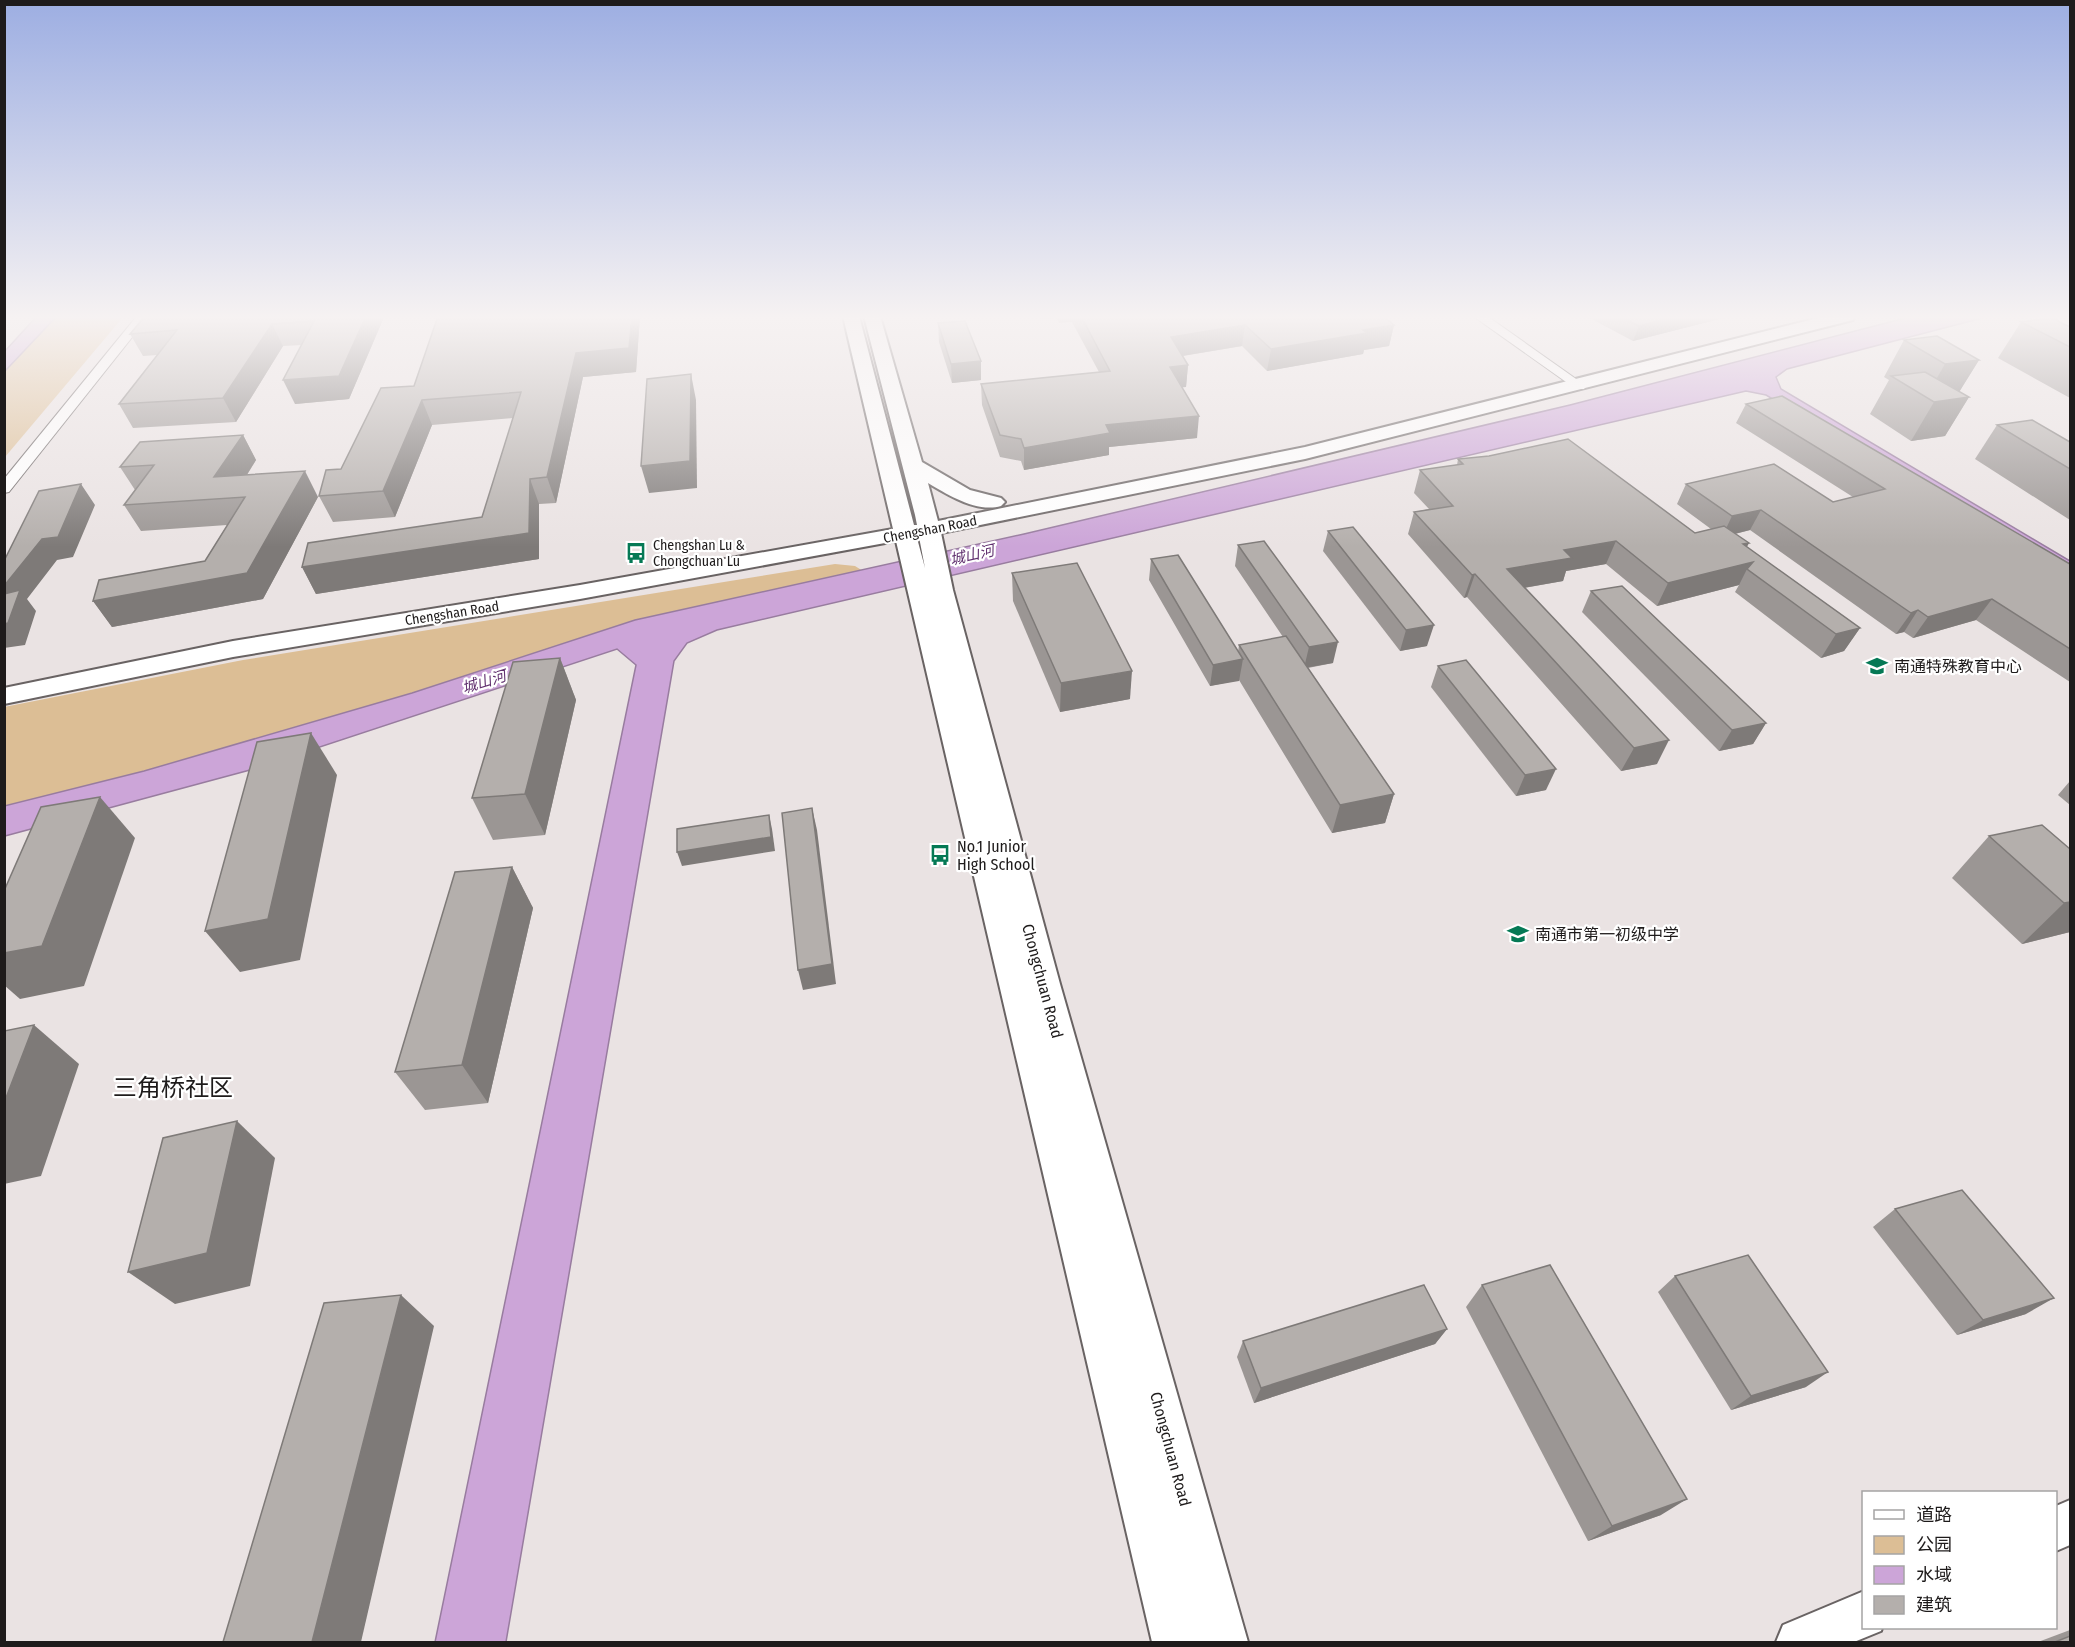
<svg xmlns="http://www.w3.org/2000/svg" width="2075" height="1647" viewBox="0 0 2075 1647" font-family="'Fira Sans Condensed','Noto Sans SC',sans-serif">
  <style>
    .green { fill: #dcbe95 }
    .water { fill: #cca5d8; stroke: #987c9f; stroke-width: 1.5 }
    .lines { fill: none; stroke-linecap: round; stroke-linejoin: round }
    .street-casing { stroke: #696363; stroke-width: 2 }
    .secondary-casing { stroke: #696363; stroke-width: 4 }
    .street { fill: #fff; fill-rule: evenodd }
    .secondary { fill: #fff; fill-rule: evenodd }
    .wall { fill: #9b9694 }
    .shaded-wall { fill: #7e7a78 }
    .building { fill: #b4afac; stroke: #7e7a78; stroke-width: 1.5 }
    .labels { text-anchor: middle; stroke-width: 4.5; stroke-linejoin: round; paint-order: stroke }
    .far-street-label { font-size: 14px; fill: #1e1b1b; stroke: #fff }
    .far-poi-label { font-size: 14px; fill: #1e1b1b; stroke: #fff; text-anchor: start }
    .far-water-label { font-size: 15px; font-style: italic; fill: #61316f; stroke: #fff }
    .poi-label { font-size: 16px; fill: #1e1b1b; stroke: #fff; text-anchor: start }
    .street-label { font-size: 16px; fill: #1e1b1b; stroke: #fff }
    .near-quarter-label { font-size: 24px; fill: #1e1b1b; stroke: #fff }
  </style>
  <rect width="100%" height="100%" fill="#eae3e3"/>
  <g class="green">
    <path d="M57 316H124L5 457V371Z"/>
    <path d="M835 564 855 566 863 571 635 620 412 693 144 771 5 806 4 707 243 660Z"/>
  </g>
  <g class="water">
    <path d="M37 316H57L5 371V351Z"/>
    <path d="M1913 316H1990L1787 369 1776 377 1781 389 2070 561V579L1766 395 1746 391 717 630 687 643 674 661 506 1642H435L636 665 617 649 250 770 5 836 4 806 144 771 412 693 635 620 1024 534 1570 405Z"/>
  </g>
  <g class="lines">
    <defs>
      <g id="street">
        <path d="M137 316H149L9 492 4 493V479Z"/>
        <path d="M1473 316H1487L1586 386 1584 389H1576Z"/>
      </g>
      <g id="secondary">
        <path d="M843 316H859L914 525H917L915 515 864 316H880L922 462 970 490 1001 498 1005 502 1001 506C977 513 948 495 928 483L938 521 1305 447 1826 316H1855L1853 320 1305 459 941 533 953 590 1060 984 1248 1642H1200L1183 1577 1200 1642H1152L896 541 580 599 233 657 4 704V688L233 641 580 585 893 529ZM919 537 925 568 917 538Z"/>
        <path d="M2070 1500V1545L2056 1551V1506Z"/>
        <path d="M1864 1591V1628H1882L1881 1631 1854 1642H1776L1783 1625Z"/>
      </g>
    </defs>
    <use href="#street" class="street-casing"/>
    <use href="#secondary" class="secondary-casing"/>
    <use href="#street" class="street"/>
    <use href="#secondary" class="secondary"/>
  </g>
  <g class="wall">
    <path d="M145 316 384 317 349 399 295 404 302 345 283 346 236 422 133 428 119 404 157 355 143 356 130 334Z"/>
    <path d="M438 316H640L636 372 583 377 556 503 539 504V559L316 594 302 567 482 517 513 418 432 425 395 517 333 522 319 496 341 469 414 386Z"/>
    <path d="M1041 316H1383L1394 325 1389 346 1364 350 1363 354 1267 371 1242 346 1183 356 1188 365 1186 387H1182L1197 438 1109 447V455L1024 470 1021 461 1000 457 982 405 981 384 1099 372 1072 322 1059 323 1056 318 1043 319Z"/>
    <path d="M1586 316H1731L1633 341Z"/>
    <path d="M2021 322 2070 327V398L1998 358Z"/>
    <path d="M938 323 981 380 952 383 939 342Z"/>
    <path d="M1904 340 1979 360 1959 392 1969 397 1945 436 1911 441 1870 414 1889 380 1884 377Z"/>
    <path d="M1746 404 2070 564V682L1976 620 1913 638 1904 632 1896 634 1750 530 1735 534 1747 547 1860 628 1844 651 1821 658 1735 592 1739 585 1657 606 1606 564 1566 571 1563 581 1524 588 1657 764 1621 771 1467 597 1464 598 1408 534 1414 512 1429 509 1414 493 1420 470 1457 465 1458 459 1695 533 1711 529 1677 504 1686 484 1833 502 1853 497 1736 423Z"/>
    <path d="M1997 425 2070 442V520L1975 459Z"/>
    <path d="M243 435 256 460 247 475 318 497 263 599 112 627 93 601 205 561 227 525 141 531 124 505 135 490 120 467Z"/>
    <path d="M1328 531 1427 646 1400 651 1323 551Z"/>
    <path d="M1238 545 1333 663 1308 668 1394 794 1385 823 1332 833 1239 680 1210 686 1149 580 1151 559 1238 652 1239 645 1283 637 1235 566Z"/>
    <path d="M1012 573 1130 699 1060 712 1013 601Z"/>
    <path d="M1591 591 1766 723 1753 744 1719 751 1582 612Z"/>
    <path d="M560 658 576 700 545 835 493 840 472 798Z"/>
    <path d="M1438 666 1546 790 1516 796 1431 687Z"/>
    <path d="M2070 781V805L2058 795Z"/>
    <path d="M1989 836 2070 849V932L2022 944 1952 878Z"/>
    <path d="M512 867 533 908 488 1103 425 1110 395 1072Z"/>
    <path d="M1895 1209 2026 1314 1957 1335 1873 1227Z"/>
    <path d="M1675 1276 1806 1387 1731 1410 1658 1292Z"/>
    <path d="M1482 1285 1661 1515 1588 1541 1466 1307Z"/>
    <path d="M1447 1329 1435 1344 1254 1403 1237 1357 1243 1341Z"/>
    <path d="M2070 1630V1642H2038Z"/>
  </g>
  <g class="shaded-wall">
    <path d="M366 316H384V317L349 399 295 404 283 380Z"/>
    <path d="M632 316H640L636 372 583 377 556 503 547 477 576 353Z"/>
    <path d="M1043 316H1056V318L1043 319Z"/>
    <path d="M1532 316H1548L1531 319Z"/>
    <path d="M1677 316H1731L1633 341 1639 326Z"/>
    <path d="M272 324 283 346 236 422 223 398Z"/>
    <path d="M1245 325 1242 346 1169 358 1171 337Z"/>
    <path d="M1394 325 1389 346 1364 350 1363 354 1267 371 1271 349 1363 330Z"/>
    <path d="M1979 360 1956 397H1926L1945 364Z"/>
    <path d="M981 361V380L952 383 951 364Z"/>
    <path d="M1188 365 1186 387 1168 389 1170 367Z"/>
    <path d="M691 374 696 400 697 488 649 493 641 466Z"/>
    <path d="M1969 397 1945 436 1911 441 1934 402Z"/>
    <path d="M422 400 432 425 395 517 383 491Z"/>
    <path d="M1199 416 1197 438 1109 447V455L1024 470V448L1106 425Z"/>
    <path d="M243 435 256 460 232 498 214 477Z"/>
    <path d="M305 471 318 497 263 599 112 627 93 601 247 573Z"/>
    <path d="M530 479 539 504V559L316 594 302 567 529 533Z"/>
    <path d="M81 484 95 505 73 557 57 560 27 599 36 611 25 645 4 648V586Z"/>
    <path d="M1761 510 1750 530 1722 537 1732 516Z"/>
    <path d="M1616 541 1606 564 1566 571 1563 581 1499 592 1507 569 1564 550Z"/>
    <path d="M1749 543 1737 566 1753 562 1747 569 1739 585 1657 606 1668 583 1743 544Z"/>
    <path d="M1475 574 1467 597 1464 598 1472 575Z"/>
    <path d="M1992 599 1976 620 1913 638 1928 617Z"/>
    <path d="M1918 610 1904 632 1896 634 1911 613Z"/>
    <path d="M1434 625 1427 646 1400 651 1406 630Z"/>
    <path d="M1860 628 1844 651 1821 658 1836 634Z"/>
    <path d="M1338 642 1333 663 1304 668 1309 647Z"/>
    <path d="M560 658 576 700 545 835 525 794Z"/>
    <path d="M1243 659 1239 681 1210 686 1213 665Z"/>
    <path d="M1132 671 1130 699 1060 712 1061 683Z"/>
    <path d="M1766 723 1753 744 1719 751 1732 730Z"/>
    <path d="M311 733 337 775 300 960 240 972 205 931Z"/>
    <path d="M1669 740 1657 764 1621 771 1634 748Z"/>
    <path d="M1556 769 1546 790 1516 796 1525 775Z"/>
    <path d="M1394 794 1385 823 1332 833 1340 805Z"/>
    <path d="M100 797 135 838 84 986 20 999 4 985V953Z"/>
    <path d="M812 808 817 830 836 984 803 990 798 970Z"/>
    <path d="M769 815 772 829 775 851 682 866 677 852Z"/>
    <path d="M512 867 533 908 488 1103 462 1065Z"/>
    <path d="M2070 902V932L2022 944 2064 903Z"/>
    <path d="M34 1025 79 1064 41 1176 4 1184V1103Z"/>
    <path d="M237 1121 275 1158 250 1286 175 1304 128 1272Z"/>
    <path d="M401 1295 434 1326 361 1642H312Z"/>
    <path d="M2054 1298 2026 1314 1957 1335 1983 1320Z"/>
    <path d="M1447 1329 1435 1344 1254 1403 1261 1388Z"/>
    <path d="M1828 1372 1806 1387 1731 1410 1751 1396Z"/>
    <path d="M1687 1499 1661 1515 1588 1541 1612 1526Z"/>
  </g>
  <g class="building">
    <path d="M145 316H366L339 376 283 380 314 321 272 324 223 398 119 404 177 330 130 334Z"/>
    <path d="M438 316H632L629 348 576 353 547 477 530 479 529 533 302 567 308 543 482 517 521 392 422 400 383 491 319 496 326 470 341 469 381 388 414 386Z"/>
    <path d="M1081 316H1383L1394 325 1363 330 1367 333 1271 349 1245 325 1171 337 1188 365 1170 367 1199 416 1106 425 1110 433 1024 448 1021 439 1000 435 981 384 1110 371Z"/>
    <path d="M1620 316H1677L1639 326Z"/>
    <path d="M2052 318 2070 327V347L2021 322Z"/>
    <path d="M965 321 981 361 951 364 938 323Z"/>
    <path d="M1937 336 1979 360 1945 364 1904 340Z"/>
    <path d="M1925 372 1969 397 1934 402 1891 376Z"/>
    <path d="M691 374 690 461 641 466 647 379Z"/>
    <path d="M1782 396 2070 564V649L1992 599 1928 617 1918 610 1911 613 1761 510 1732 516 1686 484 1774 464 1833 502 1885 489 1746 404Z"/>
    <path d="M2032 420 2070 442V469L1997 425Z"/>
    <path d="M243 435 214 477 305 471 247 573 93 601 99 580 205 561 245 497 124 505 154 465 120 467 140 442Z"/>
    <path d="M1568 439 1695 533 1724 526 1749 543 1743 544 1860 628 1836 634 1747 569 1753 562 1668 583 1616 541 1564 550 1572 558 1507 569 1669 740 1634 748 1475 574 1472 575 1414 512 1453 506 1420 470 1463 464 1458 459 1489 456Z"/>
    <path d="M81 484 58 537 42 539 4 586V561L39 491Z"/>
    <path d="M1353 527 1434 625 1406 630 1328 531Z"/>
    <path d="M1264 541 1338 642 1309 647 1238 545Z"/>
    <path d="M1178 555 1243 659 1213 665 1151 559Z"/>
    <path d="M1077 563 1132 671 1061 683 1012 573Z"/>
    <path d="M1622 586 1766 723 1732 730 1591 591Z"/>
    <path d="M20 590 8 623 4 624V594Z"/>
    <path d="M1286 636 1394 794 1340 805 1239 645Z"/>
    <path d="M560 658 525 794 472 798 513 662Z"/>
    <path d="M1466 660 1556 769 1525 775 1438 666Z"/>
    <path d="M311 733 268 919 205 931 257 742Z"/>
    <path d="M100 797 42 946 4 953V891L41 807Z"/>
    <path d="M812 808 832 964 798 970 782 813Z"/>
    <path d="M769 815 771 837 677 852V829Z"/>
    <path d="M2042 825 2070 849V902L2064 903 1989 836Z"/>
    <path d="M512 867 462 1065 395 1072 455 872Z"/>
    <path d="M34 1025 4 1103V1031Z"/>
    <path d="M237 1121 207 1253 128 1272 163 1138Z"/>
    <path d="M1962 1190 2054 1298 1983 1320 1895 1209Z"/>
    <path d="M1748 1255 1828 1372 1751 1396 1675 1276Z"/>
    <path d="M1550 1265 1687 1499 1612 1526 1482 1285Z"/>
    <path d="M1424 1285 1447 1329 1261 1388 1243 1341Z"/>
    <path d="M401 1295 312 1642H223L324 1303Z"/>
    <path d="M2070 1636V1642H2055Z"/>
  </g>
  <linearGradient id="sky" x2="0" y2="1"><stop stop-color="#9daee2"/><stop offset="0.58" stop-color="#f6f2f2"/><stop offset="1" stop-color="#f6f2f2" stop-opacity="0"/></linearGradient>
  <rect width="2075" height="547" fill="url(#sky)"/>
  <defs>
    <symbol id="bus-bare" viewBox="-9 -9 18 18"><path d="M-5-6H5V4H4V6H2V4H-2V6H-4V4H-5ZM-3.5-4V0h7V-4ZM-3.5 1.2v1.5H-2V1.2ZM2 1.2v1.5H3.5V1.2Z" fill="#057955" stroke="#fff" stroke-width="2.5" paint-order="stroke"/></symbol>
    <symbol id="school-bare" viewBox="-9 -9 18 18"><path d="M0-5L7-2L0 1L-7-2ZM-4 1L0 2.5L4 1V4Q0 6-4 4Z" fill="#057955" stroke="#fff" stroke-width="2.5" paint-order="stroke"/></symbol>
  </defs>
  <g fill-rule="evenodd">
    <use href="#bus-bare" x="621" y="538" width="30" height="30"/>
    <use href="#school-bare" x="1862" y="651" width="30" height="30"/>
    <use href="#bus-bare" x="925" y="840" width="30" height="30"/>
    <use href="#school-bare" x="1503" y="919" width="30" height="30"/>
  </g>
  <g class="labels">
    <g class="far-street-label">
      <text transform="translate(930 529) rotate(-11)" y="5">Chengshan Road</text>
      <text transform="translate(452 613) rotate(-9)" y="5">Chengshan Road</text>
    </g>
    <g class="far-poi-label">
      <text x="653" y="550">Chengshan Lu &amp;<tspan x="653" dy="16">Chongchuan Lu</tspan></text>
    </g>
    <g class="far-water-label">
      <text transform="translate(972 555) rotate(-13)" y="5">城山河</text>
      <text transform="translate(484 682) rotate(-17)" y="5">城山河</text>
    </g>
    <g class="poi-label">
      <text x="1894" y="672">南通特殊教育中心</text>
      <text x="957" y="852">No.1 Junior<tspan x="957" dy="18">High School</tspan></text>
      <text x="1535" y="940">南通市第一初级中学</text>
    </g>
    <g class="street-label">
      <text transform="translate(1043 981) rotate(75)" y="6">Chongchuan Road</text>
      <text transform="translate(1171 1449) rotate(75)" y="6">Chongchuan Road</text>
    </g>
    <g class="near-quarter-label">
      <text x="173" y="1096">三角桥社区</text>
    </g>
  </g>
  <rect width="2075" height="1647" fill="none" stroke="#1e1b1b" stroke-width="12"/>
  <rect x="1862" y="1491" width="195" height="138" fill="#ffffff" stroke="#a5a4a4" stroke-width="1.5"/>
  <rect x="1874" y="1510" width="30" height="9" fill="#ffffff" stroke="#a5a4a4" stroke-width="1.5"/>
  <text x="1916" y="1521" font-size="18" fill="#1e1b1b">道路</text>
  <rect x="1874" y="1536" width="30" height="18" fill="#dcbe95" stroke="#a5a4a4" stroke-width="1.5"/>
  <text x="1916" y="1551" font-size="18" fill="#1e1b1b">公园</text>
  <rect x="1874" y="1566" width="30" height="18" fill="#cca5d8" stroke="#a5a4a4" stroke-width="1.5"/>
  <text x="1916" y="1581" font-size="18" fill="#1e1b1b">水域</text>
  <rect x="1874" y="1596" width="30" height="18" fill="#b4afac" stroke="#a5a4a4" stroke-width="1.5"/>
  <text x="1916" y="1611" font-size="18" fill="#1e1b1b">建筑</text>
</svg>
